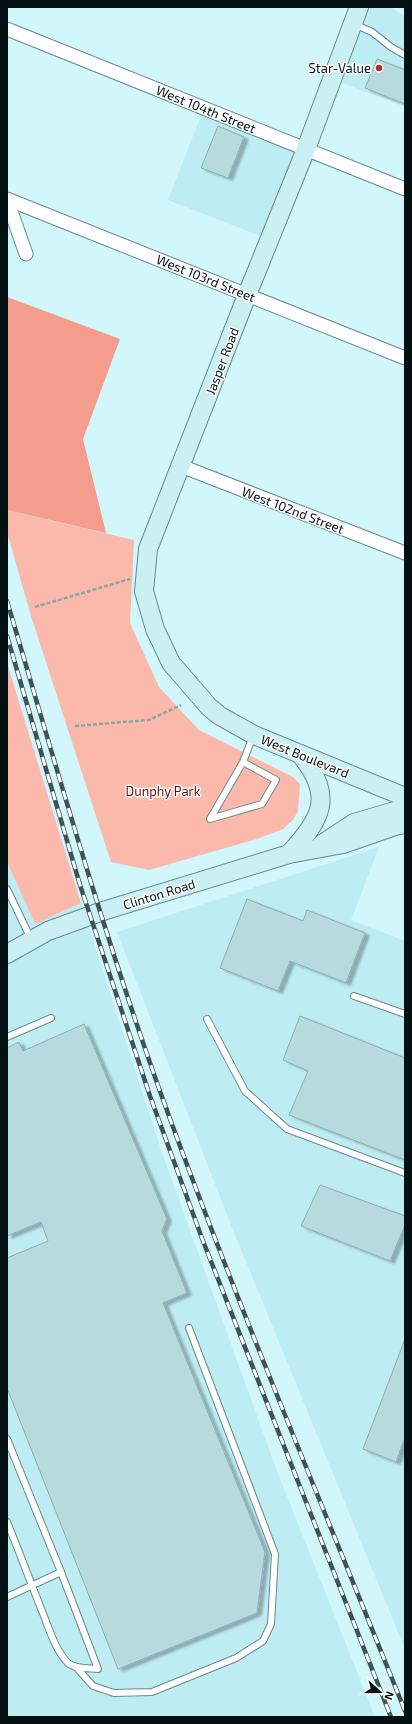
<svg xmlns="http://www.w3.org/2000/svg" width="412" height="1724" viewBox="0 0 412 1724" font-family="'Exo 2',sans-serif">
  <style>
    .built { fill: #bdecf2 }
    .green { fill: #fbb9ac }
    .forest { fill: #f59d8d }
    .building { fill: #b6dade; stroke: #8cafb3; filter: url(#shadow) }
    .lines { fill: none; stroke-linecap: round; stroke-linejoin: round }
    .lane-casing { stroke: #688a8e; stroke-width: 8 }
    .street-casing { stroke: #688a8e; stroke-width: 15 }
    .secondary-casing { stroke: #688a8e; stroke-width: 20 }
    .path { stroke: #89a6a9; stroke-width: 2.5; stroke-dasharray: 4 2; stroke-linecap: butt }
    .lane { stroke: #fff; stroke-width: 6 }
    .street { stroke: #fff; stroke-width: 13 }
    .secondary { stroke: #cbf0f4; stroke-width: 18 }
    .rail-casing { stroke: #3f5255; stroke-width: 4.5 }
    .rail { stroke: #fff; stroke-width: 3; stroke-dasharray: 9; stroke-linecap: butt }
    .poi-dot { fill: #ba2e1a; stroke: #fff; stroke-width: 1.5 }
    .labels { text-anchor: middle; stroke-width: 3; stroke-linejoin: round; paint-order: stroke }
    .poi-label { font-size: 13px; fill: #041112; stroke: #fff; text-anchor: end }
    .street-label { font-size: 13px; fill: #041112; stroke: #fff }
    .park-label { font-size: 13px; fill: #730a00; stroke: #fff }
  </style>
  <defs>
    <filter id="shadow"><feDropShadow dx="4.5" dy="2.5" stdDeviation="1" flood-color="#0004"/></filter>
  </defs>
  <rect width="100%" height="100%" fill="#d1f6fb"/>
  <g class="built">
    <path d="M367 7H390L405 16V106L339 82Z"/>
    <path d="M202 113 297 150 263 237 168 200Z"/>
    <path d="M379 847 351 920 405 941V1649L231 1225 117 932Z"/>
    <path d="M7 862 35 924 81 903 161 1150 275 1466 375 1717H7Z"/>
  </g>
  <g class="green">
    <path d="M7 510 134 540 130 623 159 687 199 730 293 777 300 784 298 811 293 820 283 829 257 839 149 870 111 862 31 616 7 532Z"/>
    <path d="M7 663 81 903 35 924 7 862Z"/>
  </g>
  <path class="forest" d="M7 297 120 339 83 439 106 533 7 510Z"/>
  <g class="building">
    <path d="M377 59 405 70V104L365 88Z"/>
    <path d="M218 126 244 137 228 178 201 168Z"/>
    <path d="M247 899 303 921 307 910 365 933 346 983 290 961 278 991 220 968Z"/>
    <path d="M300 1016 405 1058V1160L289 1115 308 1071 283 1060Z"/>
    <path d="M84 1024 167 1219 162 1231 187 1293 163 1303 265 1552 257 1613 118 1669 7 1388V1258L48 1241 41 1222 7 1236V1048L19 1042 23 1051Z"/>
    <path d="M320 1185 405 1216V1225L390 1261 301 1226Z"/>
    <path d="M405 1339V1437L396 1462 363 1449Z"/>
  </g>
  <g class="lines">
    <defs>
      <g id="lane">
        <path d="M354 24 372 32 391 47 405 55"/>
        <path d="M243 762 276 780 262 804 210 819 243 762 253 736"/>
        <path d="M7 889 31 939"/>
        <path d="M354 996 405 1014"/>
        <path d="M207 1019 245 1091 287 1129 405 1173"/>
        <path d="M7 1037 51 1018"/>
        <path d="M7 1439 61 1572"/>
        <path d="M7 1522C19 1551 30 1581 42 1611 49 1628 55 1650 68 1663 75 1669 89 1668 98 1669L61 1572 7 1597"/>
        <path d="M76 1667 93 1686 114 1693 152 1692 236 1658 263 1641 271 1624 275 1554 189 1328"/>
      </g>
      <g id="street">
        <path d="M7 29 405 189"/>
        <path d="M7 199 405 358"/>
        <path d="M7 200 26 254"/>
        <path d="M181 466 405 553"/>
      </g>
      <g id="secondary">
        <path d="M359 7 306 149 247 295 148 549 144 591 155 629 171 663 209 707 220 716 254 735 405 797"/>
        <path d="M322 844 354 823 405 808"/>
        <path d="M289 854C323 818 334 795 300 754"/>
        <path d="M7 954 48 931 103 911 289 854 343 844 398 825 405 824"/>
      </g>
    </defs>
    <use href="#lane" class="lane-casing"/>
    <use href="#street" class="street-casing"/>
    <use href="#secondary" class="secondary-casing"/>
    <g class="path">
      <path d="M35 607 130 579"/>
      <path d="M75 726 149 720 181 705"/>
    </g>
    <use href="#lane" class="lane"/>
    <use href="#street" class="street"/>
    <use href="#secondary" class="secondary"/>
    <defs>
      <g id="rail">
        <path d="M7 601C56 766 103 932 161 1094 236 1302 323 1506 405 1711"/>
        <path d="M7 636 80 885 150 1096 203 1241 391 1717"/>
      </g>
    </defs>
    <use href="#rail" class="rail-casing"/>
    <use href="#rail" class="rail"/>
  </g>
  <circle class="poi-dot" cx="379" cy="68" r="4"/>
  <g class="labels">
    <g class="poi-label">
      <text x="371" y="73">Star-Value</text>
    </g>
    <g class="street-label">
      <text transform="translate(206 109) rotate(22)" y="5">West 104th Street</text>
      <text transform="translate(206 278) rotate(22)" y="5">West 103rd Street</text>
      <text transform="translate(222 361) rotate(-69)" y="5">Jasper Road</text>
      <text transform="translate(293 510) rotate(21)" y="5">West 102nd Street</text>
      <text transform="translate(305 756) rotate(22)" y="5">West Boulevard</text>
      <text transform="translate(159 894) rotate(-17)" y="5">Clinton Road</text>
    </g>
    <g class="park-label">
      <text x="163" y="796">Dunphy Park</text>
    </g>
  </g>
  <rect width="412" height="1724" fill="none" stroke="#041112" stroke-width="16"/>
  <g transform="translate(380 1692) rotate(111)" stroke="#ffffff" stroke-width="3" paint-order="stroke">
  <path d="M0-3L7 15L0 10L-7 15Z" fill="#041112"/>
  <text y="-6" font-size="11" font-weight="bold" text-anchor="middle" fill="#041112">N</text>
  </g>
</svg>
